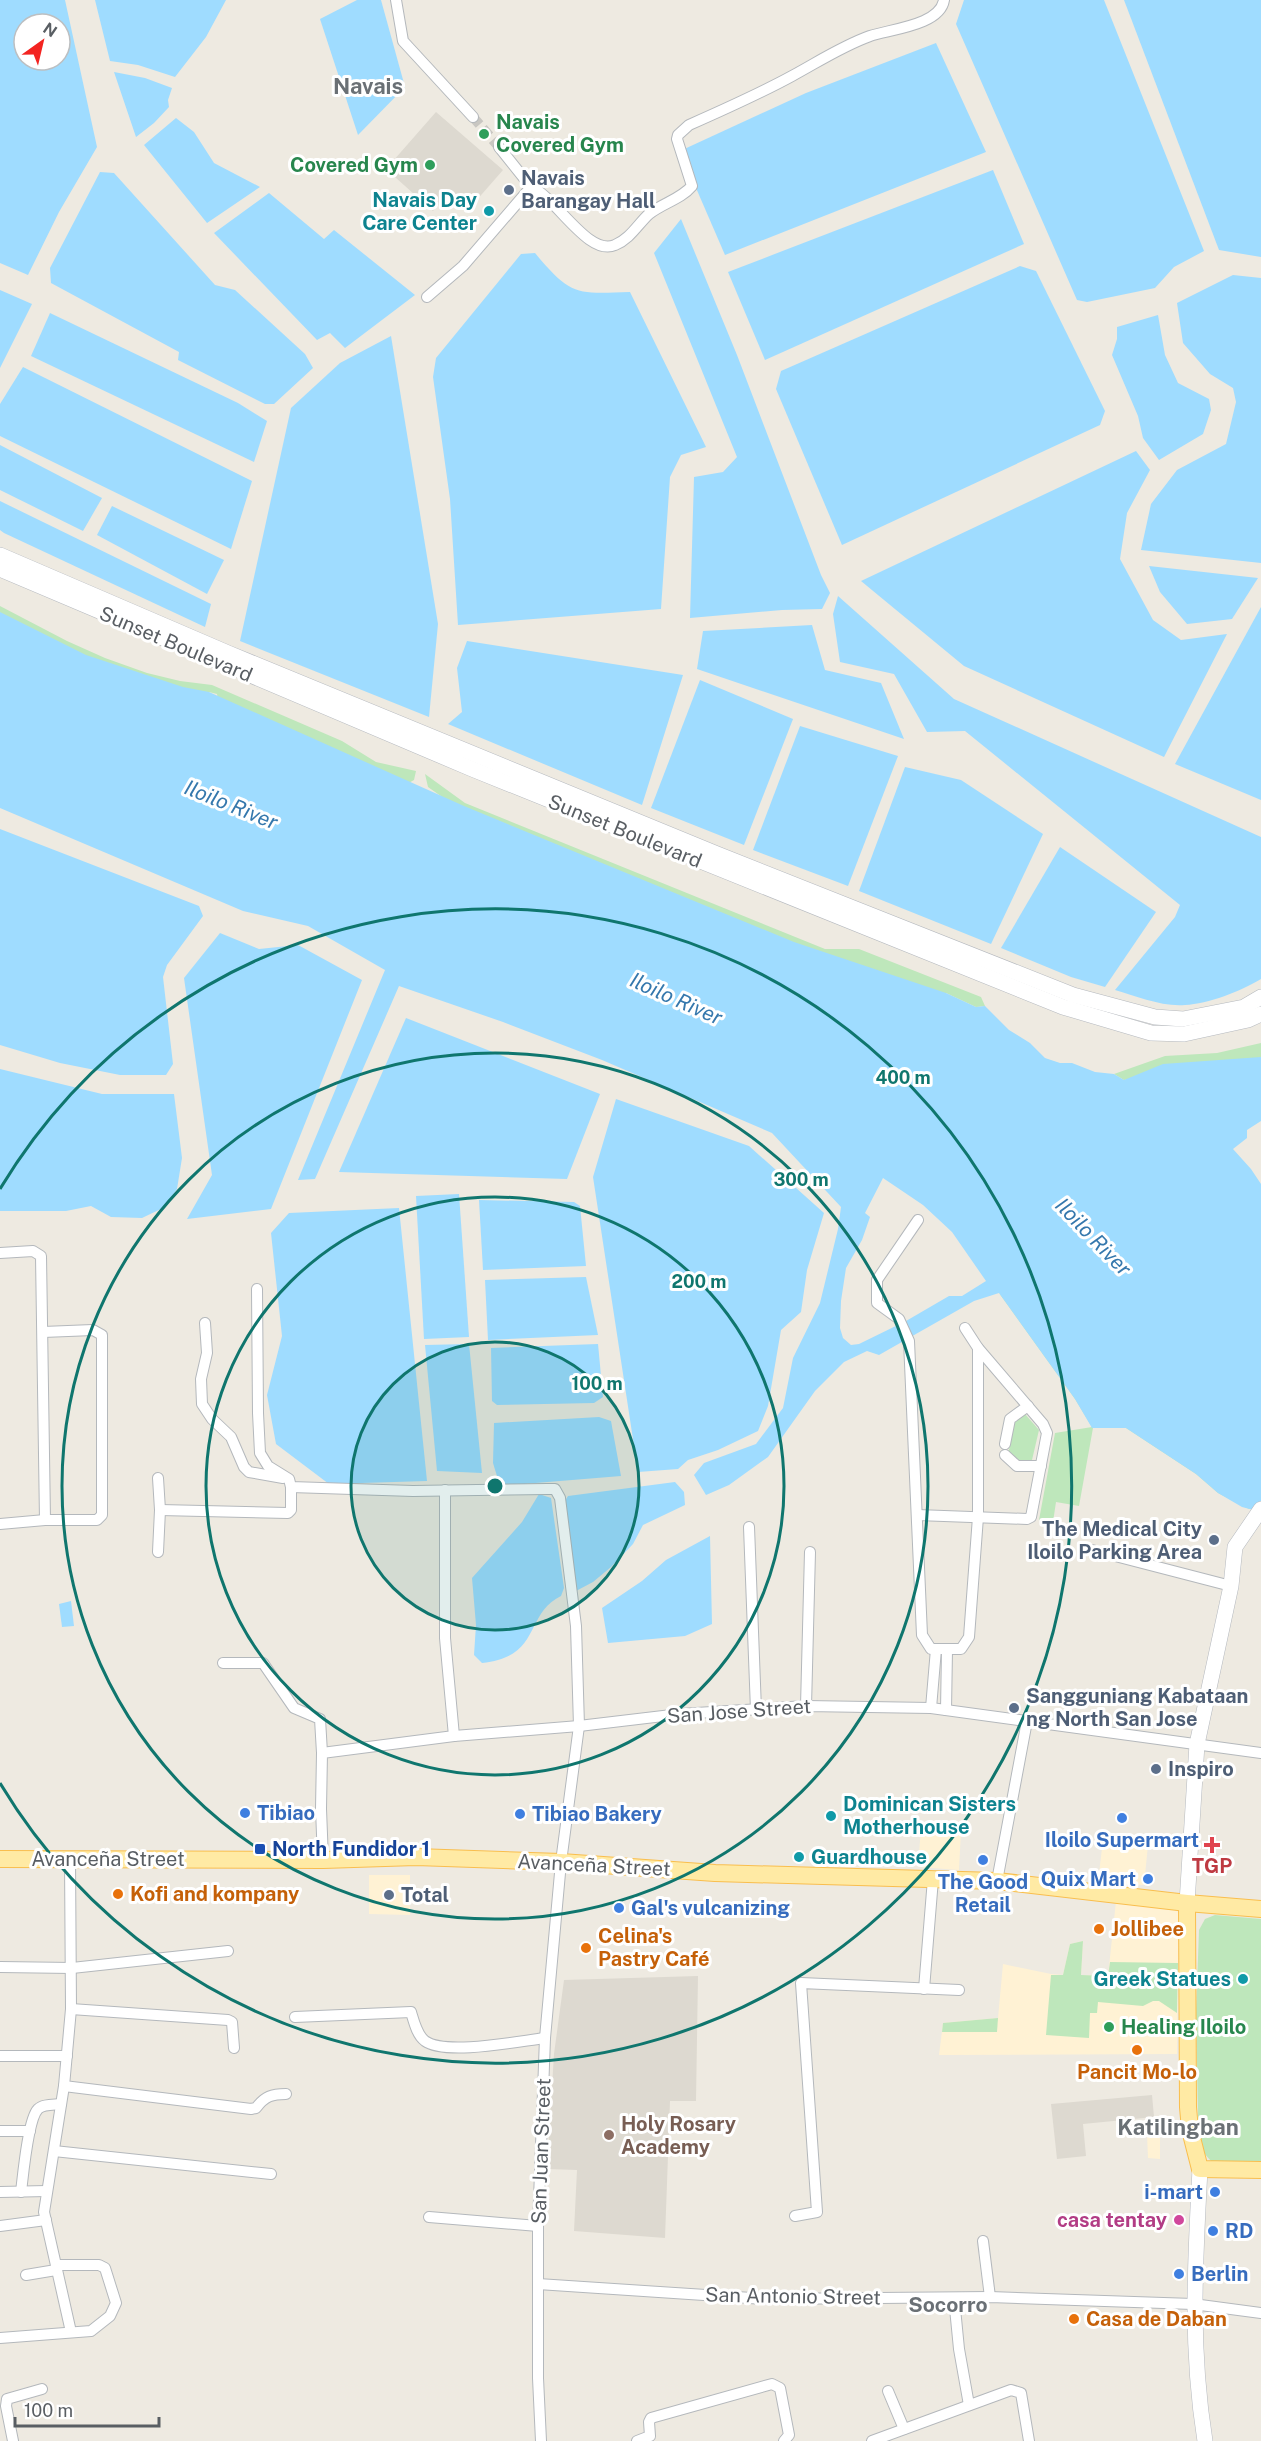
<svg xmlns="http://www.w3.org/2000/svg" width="1261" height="2441" viewBox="0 0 1261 2441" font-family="'Public Sans',sans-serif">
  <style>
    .commercial { fill: #fff2d4 }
    .education { fill: #ddd9d0 }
    .green { fill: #bee7bb }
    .water { fill: #9fdcff; fill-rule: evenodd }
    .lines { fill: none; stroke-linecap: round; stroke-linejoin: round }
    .minor-tunnel { stroke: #c9c7c2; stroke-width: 10; stroke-dasharray: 10 5; stroke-linecap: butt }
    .minor-casing { stroke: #b4b8bc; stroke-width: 12 }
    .secondary-casing { stroke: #b5b9bf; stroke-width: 16 }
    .primary-casing { stroke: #f9be4e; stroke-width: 18 }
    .minor { stroke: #fff; stroke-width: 10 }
    .secondary { stroke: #fff; stroke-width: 15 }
    .primary { stroke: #ffeaa4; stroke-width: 16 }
    .ring { fill: none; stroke: #0f766e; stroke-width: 3 }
    .leisure-dot { fill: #2e9e5b; stroke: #fff; stroke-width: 2 }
    .service-dot { fill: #5c6f8a; stroke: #fff; stroke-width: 2 }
    .culture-dot { fill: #0f9aa8; stroke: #fff; stroke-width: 2 }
    .shop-dot { fill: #3f7fe0; stroke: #fff; stroke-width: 2 }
    .health-dot { fill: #e0444e; stroke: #fff; stroke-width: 2 }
    .transit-dot { fill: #1a4fb4; stroke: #fff; stroke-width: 2 }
    .food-dot { fill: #e8710a; stroke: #fff; stroke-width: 2 }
    .education-dot { fill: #8d6e63; stroke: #fff; stroke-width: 2 }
    .hotel-dot { fill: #d1479c; stroke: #fff; stroke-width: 2 }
    .labels { text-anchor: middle; stroke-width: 6; stroke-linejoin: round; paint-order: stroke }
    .leisure-label { font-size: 20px; font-weight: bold; fill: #27864d; stroke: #fff; text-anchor: start }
    .service-label { font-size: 20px; font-weight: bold; fill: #4e5e75; stroke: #fff; text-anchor: start }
    .culture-label { font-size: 20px; font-weight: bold; fill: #0d838f; stroke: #fff; text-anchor: end }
    .street-label { font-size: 20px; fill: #595e63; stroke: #fff }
    .shop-label { font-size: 20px; font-weight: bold; fill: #366cbe; stroke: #fff; text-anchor: start }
    .transit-label { font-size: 20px; font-weight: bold; fill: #164399; stroke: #fff; text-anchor: start }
    .health-label { font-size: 20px; font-weight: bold; fill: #be3a42; stroke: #fff }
    .food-label { font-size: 20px; font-weight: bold; fill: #c56008; stroke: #fff; text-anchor: start }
    .education-label { font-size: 20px; font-weight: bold; fill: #785e54; stroke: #fff; text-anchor: start }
    .hotel-label { font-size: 20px; font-weight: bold; fill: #b23c85; stroke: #fff; text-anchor: end }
    .water-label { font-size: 21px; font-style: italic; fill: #3578ad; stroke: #fff }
    .neighbourhood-label { font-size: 21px; font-weight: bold; fill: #6a7075; stroke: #fff }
    .quarter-label { font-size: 22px; font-weight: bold; fill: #6a7075; stroke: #fff }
    .centre { fill: #0f766e; stroke: #fff; stroke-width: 3 }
    .ring-label { font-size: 18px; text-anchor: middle; font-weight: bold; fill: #0f766e; stroke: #fff; stroke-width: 6; stroke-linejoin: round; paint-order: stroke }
  </style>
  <rect width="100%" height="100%" fill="#eeeae1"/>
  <g class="commercial">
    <path d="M921 1828 961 1830 959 1870 918 1867Z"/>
    <path d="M1103 1840 1148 1845 1144 1885 1098 1882Z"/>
    <path d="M369 1875H410V1915L369 1914Z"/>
    <path d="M1116 1901 1177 1909 1179 1918 1177 2054 939 2055 943 2023 998 2018 1003 1964 1051 1974 1063 1975 1070 1944 1083 1941 1081 1975 1108 1976Z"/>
    <path d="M1147 2134H1160V2159L1148 2158Z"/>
  </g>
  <g class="education">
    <path d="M436 112 503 170 468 210 449 194 433 211 386 169Z"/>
    <path d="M698 1976 696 2101H670L665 2238 574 2231 577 2170 547 2169 554 2054 564 1980Z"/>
    <path d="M1152 2095 1154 2117 1083 2124 1086 2156 1057 2159 1051 2104Z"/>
  </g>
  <g class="green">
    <path d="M0 606 67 641 105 658 147 673 180 681 212 685 342 741 376 762 416 771 414 780 405 785 219 706 217 694 209 692 204 695 0 632Z"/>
    <path d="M425 774 465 803 825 949H859L981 997 985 1006 976 1007 946 993H916L445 799 428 787Z"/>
    <path d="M1261 1043V1060L1124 1080 1114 1074 1165 1056 1217 1053Z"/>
    <path d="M999 1293 1256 1497 1249 1509 1218 1493 1196 1474 1126 1428H1093L1079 1506 1056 1502 1053 1522 1039 1520 1055 1433 1092 1427 1075 1399Z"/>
    <path d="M1025 1414 1039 1430 1032 1460 1021 1463 1008 1454 1013 1432 1011 1425Z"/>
    <path d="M1215 1915 1261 1919V2163L1211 2161 1203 2152 1198 2117 1196 2013 1199 1930 1205 1919Z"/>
    <path d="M1083 1941 1081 1975 1108 1976 1110 1962 1178 1963 1177 2013 1159 2001H1153L1143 2006 1098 2002 1097 2013H1090L1089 2038 1046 2035 1051 1975H1063L1070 1944Z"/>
    <path d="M998 2018 997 2032H942L943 2023Z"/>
  </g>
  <g class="water">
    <path d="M0 0H65L97 147 59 212 28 275 0 263ZM24 24H60V60H24Z"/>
    <path d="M95 0H226L206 37 175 77 138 65 110 61Z"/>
    <path d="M357 0H381L405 87 358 135 320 19Z"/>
    <path d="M964 0H1104L1204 251 1174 267 1155 288 1087 302 1077 300 956 24Z"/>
    <path d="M1124 0H1261V257L1219 250Z"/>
    <path d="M936 43 986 152 725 255 680 151 806 93Z"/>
    <path d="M114 72 145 78 172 88 168 100 169 107 154 123 136 137Z"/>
    <path d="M176 118 194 132 214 163 260 187 207 223 144 145Z"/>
    <path d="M993 170 1024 244 765 360 728 272Z"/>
    <path d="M100 172 114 173 215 285 235 290 305 354 313 368 274 404H265L178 360 179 352 51 283 50 268Z"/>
    <path d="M269 193 324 239 334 230 415 295 345 348 330 333 317 340 214 233Z"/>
    <path d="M681 219 737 355 821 575 830 593 822 609 782 610 690 618 694 477 723 472 737 457 654 253Z"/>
    <path d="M535 253C571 296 576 294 630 292L706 447 681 455 670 477 661 609 458 625 450 499 433 377 436 358 521 254Z"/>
    <path d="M1020 266 1036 271 1105 411 1100 425 842 545 776 389 781 371Z"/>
    <path d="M1233 275 1261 278V563L1141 550 1151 504 1177 470 1226 444 1236 402 1233 388 1210 374 1183 343 1177 303Z"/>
    <path d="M0 290 32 304 0 368Z"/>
    <path d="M50 313 238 403 267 421 254 462 31 356Z"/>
    <path d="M1158 315 1165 355 1178 383 1209 399 1211 410 1203 434 1159 460 1143 438 1138 416 1112 355 1117 339V327Z"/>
    <path d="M391 336 438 624 429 717 240 641 291 408 340 363Z"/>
    <path d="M23 367 252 481 231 549 0 436V404Z"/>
    <path d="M0 445 102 498 83 531 0 490Z"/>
    <path d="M1136 451 1150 470 1127 513 1120 559 1153 620 1181 640 1227 634 1164 757 964 666 861 581Z"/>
    <path d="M0 501 211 604 205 627 4 533 0 530Z"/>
    <path d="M112 506 224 560 207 594 97 535Z"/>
    <path d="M1149 566 1258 578 1232 619 1187 624 1160 592Z"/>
    <path d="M838 596 954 699 1261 837V979C1241 991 1208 1004 1185 1005 1162 1007 1136 996 1115 990L1175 917 1180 905 965 731 927 732 894 674 840 662 833 614Z"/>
    <path d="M1261 607V800L1175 764Z"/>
    <path d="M0 612 86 655 183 687 209 692 464 806 794 942 946 993 976 1007 985 1006 1009 1030 1030 1043 1045 1058 1060 1063H1072L1095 1072 1114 1074 1124 1080 1163 1064 1261 1057V1121L1247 1130V1138L1233 1149 1251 1169 1261 1184V1512L1242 1507 1218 1493 1196 1474 1126 1428H1092L1075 1399 999 1293 974 1301 879 1355 867 1351 844 1362 815 1391 768 1457 729 1485 706 1495 694 1475 704 1463 756 1444 783 1408 793 1358 820 1303 838 1229 841 1207 772 1133 602 1060 503 1022 399 986 315 1179 298 1180 385 970 308 926 243 911 0 808ZM883 1178 923 1205 952 1232 986 1281 962 1296H949L906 1321 859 1344 851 1345 843 1338 840 1328 841 1301 846 1268 862 1240 870 1217 865 1213Z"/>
    <path d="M812 625 825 670 881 683 904 739 697 669 703 631Z"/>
    <path d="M467 641 683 675 642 805 448 724 462 712 457 668Z"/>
    <path d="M700 680 793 719 744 845 651 808Z"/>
    <path d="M800 726 898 756 848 886 753 850Z"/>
    <path d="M905 767 961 780 1043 834 991 944 859 891Z"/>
    <path d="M0 829 199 906 203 916 167 965 163 977 173 1064 166 1075H120L60 1063 0 1045Z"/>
    <path d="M1060 847 1156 912 1105 987 1071 977 1001 948Z"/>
    <path d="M220 933 259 949 298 945 362 980 271 1209 187 1219 212 1175 184 978Z"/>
    <path d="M406 1018 600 1094 567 1179 339 1172Z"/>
    <path d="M0 1069 102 1094H174L182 1158 177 1189 165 1207 142 1218 111 1217 91 1206 66 1211H0Z"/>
    <path d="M616 1099 749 1146 824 1213 807 1270 801 1312 781 1330 768 1406 758 1431 718 1450 688 1460 678 1469 638 1472 593 1177Z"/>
    <path d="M459 1194 469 1337 424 1339 416 1196Z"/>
    <path d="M479 1200 574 1202 580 1206 586 1266 483 1270Z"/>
    <path d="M399 1208 427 1481 329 1484 276 1444 267 1395 282 1336 271 1233 289 1213Z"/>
    <path d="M586 1277 598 1335 488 1340 485 1280Z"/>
    <path d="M469 1344 482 1473 437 1471 425 1345Z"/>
    <path d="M598 1344 603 1397 594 1403 497 1405 492 1401 491 1348Z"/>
    <path d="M599 1417 611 1421 621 1476 500 1486 493 1463 494 1423Z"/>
    <path d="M675 1482 684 1492 685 1505 643 1525 633 1544 611 1567 593 1582 576 1591 563 1504 568 1496Z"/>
    <path d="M539 1494 551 1498 564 1588 561 1596C524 1614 542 1657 482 1663L474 1655 476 1625 472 1578 522 1522Z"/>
    <path d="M710 1536 712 1624 685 1636 608 1643 602 1608 642 1581 666 1560Z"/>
    <path d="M71 1601 74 1626 62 1627 59 1604Z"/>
  </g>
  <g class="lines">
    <path class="minor-tunnel" d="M473 117 499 147"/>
    <defs>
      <g id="minor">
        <path d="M396 0 403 41 473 117"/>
        <path d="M531 187C556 197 588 257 615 245 630 239 638 224 649 214 663 203 681 199 692 186L677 139 678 135 689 125C723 110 759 94 792 76 818 62 842 46 870 36 892 29 940 25 944 0"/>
        <path d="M427 297 463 266 531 187 499 147"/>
        <path d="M918 1220 877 1280V1303L899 1319 909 1341 922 1635 931 1649H961L969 1637 978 1517V1348"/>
        <path d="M0 1253 33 1251 41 1256 45 1520"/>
        <path d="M257 1289 258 1413 260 1453 268 1466 289 1479 291 1487 413 1491 548 1489H555L560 1498 576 1626 579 1726 561 1862 545 2038 538 2226V2378L541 2441"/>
        <path d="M205 1323 207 1353 201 1379 202 1404 212 1419 231 1437 244 1467 249 1472 283 1478"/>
        <path d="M1005 1444 1010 1419 1028 1406"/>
        <path d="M1005 1455 1017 1466H1041"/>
        <path d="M158 1478 160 1510 158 1552"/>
        <path d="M445 1490V1638L454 1736"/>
        <path d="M160 1510 288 1513 291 1510V1487"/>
        <path d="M917 1515 1027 1519 1031 1517 1047 1433 1043 1424 978 1348 965 1328"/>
        <path d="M0 1524 45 1520H97L102 1515V1335L93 1330 43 1332"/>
        <path d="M749 1527 756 1710"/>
        <path d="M1092 1550 1231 1586"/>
        <path d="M223 1663H263L294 1708 320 1719 322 1753"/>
        <path d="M806 1706 810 1552"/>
        <path d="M931 1708 936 1649"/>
        <path d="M946 1710 947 1650"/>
        <path d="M70 1859 71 2009 64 2086 44 2212 71 2332"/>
        <path d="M323 1860 321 1809 322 1753 454 1736 579 1726 680 1714 806 1706 931 1708 1261 1753"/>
        <path d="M997 1881 1027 1721"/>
        <path d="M0 1967 72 1968 228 1951"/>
        <path d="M924 1989 933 1879"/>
        <path d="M71 2009 228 2020 232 2022 234 2048"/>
        <path d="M295 2017 411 2012C414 2022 417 2035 425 2041 446 2056 519 2041 545 2038"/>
        <path d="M0 2056H67"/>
        <path d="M64 2086 251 2109 256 2108C265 2096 272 2094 286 2094"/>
        <path d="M0 2131H30"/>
        <path d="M54 2151 271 2174"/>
        <path d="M0 2192 47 2191"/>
        <path d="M21 2192C23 2176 28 2119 38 2109 43 2104 54 2105 61 2104"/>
        <path d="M795 2216 817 2212 801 1983 959 1990"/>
        <path d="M429 2217 538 2226"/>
        <path d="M0 2226 46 2220"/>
        <path d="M983 2241 990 2297"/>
        <path d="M26 2275 56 2270"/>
        <path d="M538 2284 766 2299 990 2297 1193 2304 1261 2313"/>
        <path d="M954 2298 959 2349 969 2405"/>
        <path d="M0 2338 91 2331 110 2316 116 2303 105 2268 99 2265H56"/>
        <path d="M888 2391 904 2429"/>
        <path d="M13 2441 6 2406 7 2399 42 2389"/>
        <path d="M637 2441 650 2436 649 2422 651 2418 772 2384 780 2388 789 2435 784 2441"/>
        <path d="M872 2441 1011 2390 1021 2393 1029 2441"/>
      </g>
      <g id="secondary">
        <path d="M0 555 228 653 717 854 1073 995 1155 1017 1183 1019 1244 1007 1261 997"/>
        <path d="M0 569 472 769 1063 1007 1151 1033 1184 1034 1248 1020 1261 1014"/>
        <path d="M1187 1903 1197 1744 1231 1586 1235 1547 1261 1509"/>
        <path d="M1200 2169C1195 2263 1190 2347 1205 2441"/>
      </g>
      <g id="primary">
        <path d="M0 1859 323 1860 416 1857 561 1862 715 1873 997 1881 1187 1903 1261 1909"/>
        <path d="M1187 1903 1188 2107 1190 2130 1200 2169 1261 2170"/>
      </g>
    </defs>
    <use href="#minor" class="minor-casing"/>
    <use href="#secondary" class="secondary-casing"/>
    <use href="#primary" class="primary-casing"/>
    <use href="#minor" class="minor"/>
    <use href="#secondary" class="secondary"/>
    <use href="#primary" class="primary"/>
  </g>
  <circle cx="495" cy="1486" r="144" fill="#0f766e" fill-opacity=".12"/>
  <g class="ring">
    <circle cx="495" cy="1486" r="144"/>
    <circle cx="495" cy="1486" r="289"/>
    <circle cx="495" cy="1486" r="433"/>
    <path d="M0 1189A577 577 0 1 1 0 1783"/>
  </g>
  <g class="leisure-dot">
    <circle cx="484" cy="134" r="6"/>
    <circle cx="430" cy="165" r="6"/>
    <circle cx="1109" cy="2027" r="6"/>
  </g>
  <g class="service-dot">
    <circle cx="509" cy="190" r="6"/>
    <circle cx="1214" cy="1540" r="6"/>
    <circle cx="1014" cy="1708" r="6"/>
    <circle cx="1156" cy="1769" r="6"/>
    <circle cx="389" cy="1895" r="6"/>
  </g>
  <g class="culture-dot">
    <circle cx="489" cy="211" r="6"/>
    <circle cx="831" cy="1816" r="6"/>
    <circle cx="799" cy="1857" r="6"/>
    <circle cx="1243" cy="1979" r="6"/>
  </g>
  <g class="shop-dot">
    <circle cx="245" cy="1813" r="6"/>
    <circle cx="520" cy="1814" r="6"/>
    <circle cx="1122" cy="1818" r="6"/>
    <circle cx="983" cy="1860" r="6"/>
    <circle cx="1148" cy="1879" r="6"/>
    <circle cx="619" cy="1908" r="6"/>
    <circle cx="1215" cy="2192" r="6"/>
    <circle cx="1213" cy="2231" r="6"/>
    <circle cx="1179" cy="2274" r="6"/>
  </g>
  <path class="health-dot" d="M1209 1836h6v6h6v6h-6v6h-6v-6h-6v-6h6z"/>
  <rect class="transit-dot" x="254" y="1843" width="12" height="12" rx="3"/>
  <g class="food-dot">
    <circle cx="118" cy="1894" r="6"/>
    <circle cx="1099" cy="1929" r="6"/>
    <circle cx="586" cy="1948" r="6"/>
    <circle cx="1137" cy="2050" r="6"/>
    <circle cx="1074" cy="2319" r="6"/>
  </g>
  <circle class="education-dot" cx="609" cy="2135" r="6"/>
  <circle class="hotel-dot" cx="1179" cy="2220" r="6"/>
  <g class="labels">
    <g class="leisure-label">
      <text x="496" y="129">Navais<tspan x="496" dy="23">Covered Gym</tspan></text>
      <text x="418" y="172" text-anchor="end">Covered Gym</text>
      <text x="1121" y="2034">Healing Iloilo</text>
    </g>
    <g class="service-label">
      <text x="521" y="185">Navais<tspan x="521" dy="23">Barangay Hall</tspan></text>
      <text x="1202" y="1536" text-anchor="end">The Medical City<tspan x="1202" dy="23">Iloilo Parking Area</tspan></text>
      <text x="1026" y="1703">Sangguniang Kabataan<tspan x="1026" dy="23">ng North San Jose</tspan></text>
      <text x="1168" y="1776">Inspiro</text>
      <text x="401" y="1902">Total</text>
    </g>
    <g class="culture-label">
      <text x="477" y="207">Navais Day<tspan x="477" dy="23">Care Center</tspan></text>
      <text x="843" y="1811" text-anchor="start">Dominican Sisters<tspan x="843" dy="23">Motherhouse</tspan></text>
      <text x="811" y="1864" text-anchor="start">Guardhouse</text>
      <text x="1231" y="1986">Greek Statues</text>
    </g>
    <g class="street-label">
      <text transform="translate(176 644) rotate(23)" y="7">Sunset Boulevard</text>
      <text transform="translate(625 831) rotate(22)" y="7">Sunset Boulevard</text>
      <text transform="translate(739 1711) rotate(-4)" y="7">San Jose Street</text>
      <text x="108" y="1866">Avanceña Street</text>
      <text transform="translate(594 1865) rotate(3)" y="7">Avanceña Street</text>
      <text transform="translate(541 2151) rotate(-88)" y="7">San Juan Street</text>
      <text transform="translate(793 2296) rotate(1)" y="7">San Antonio Street</text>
    </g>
    <g class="shop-label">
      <text x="257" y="1820">Tibiao</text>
      <text x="532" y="1821">Tibiao Bakery</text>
      <text x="1122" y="1847" text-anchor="middle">Iloilo Supermart</text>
      <text x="1136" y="1886" text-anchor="end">Quix Mart</text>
      <text x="983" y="1889" text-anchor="middle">The Good<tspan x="983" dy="23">Retail</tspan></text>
      <text x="631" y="1915">Gal's vulcanizing</text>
      <text x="1203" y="2199" text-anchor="end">i-mart</text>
      <text x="1225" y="2238">RD</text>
      <text x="1191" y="2281">Berlin</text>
    </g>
    <g class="transit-label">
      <text x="272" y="1856">North Fundidor 1</text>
    </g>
    <g class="health-label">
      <text x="1212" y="1873">TGP</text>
    </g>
    <g class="food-label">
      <text x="130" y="1901">Kofi and kompany</text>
      <text x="1111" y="1936">Jollibee</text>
      <text x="598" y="1943">Celina's<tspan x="598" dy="23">Pastry Café</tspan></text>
      <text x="1137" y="2079" text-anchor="middle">Pancit Mo-lo</text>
      <text x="1086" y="2326">Casa de Daban</text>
    </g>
    <g class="education-label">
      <text x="621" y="2131">Holy Rosary<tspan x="621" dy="23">Academy</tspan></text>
    </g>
    <g class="hotel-label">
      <text x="1167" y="2227">casa tentay</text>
    </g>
    <g class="water-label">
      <text transform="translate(231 805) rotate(22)" y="7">Iloilo River</text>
      <text transform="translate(676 999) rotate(24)" y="7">Iloilo River</text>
      <text transform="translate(1093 1237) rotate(46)" y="7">Iloilo River</text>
    </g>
    <g class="neighbourhood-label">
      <text x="948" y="2312">Socorro</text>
    </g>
    <g class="quarter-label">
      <text x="368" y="94">Navais</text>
      <text x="1178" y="2135">Katilingban</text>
    </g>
  </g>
  <circle cx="495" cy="1486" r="9" class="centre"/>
  <g class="ring-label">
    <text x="903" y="1084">400 m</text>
    <text x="801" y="1186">300 m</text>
    <text x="699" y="1288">200 m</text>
    <text x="597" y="1390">100 m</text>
  </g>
  <g transform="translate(42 42) rotate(34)"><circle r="28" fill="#ffffff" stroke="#bdbfc1" stroke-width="1.5"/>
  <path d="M0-4.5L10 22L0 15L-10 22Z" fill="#f32421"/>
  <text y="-9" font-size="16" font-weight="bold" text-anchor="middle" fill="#595e63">N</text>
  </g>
  <path d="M15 2417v9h144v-9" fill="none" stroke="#595e63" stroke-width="3"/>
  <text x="24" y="2417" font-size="18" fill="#595e63" stroke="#ffffff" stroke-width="4.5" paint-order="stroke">100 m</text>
</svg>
